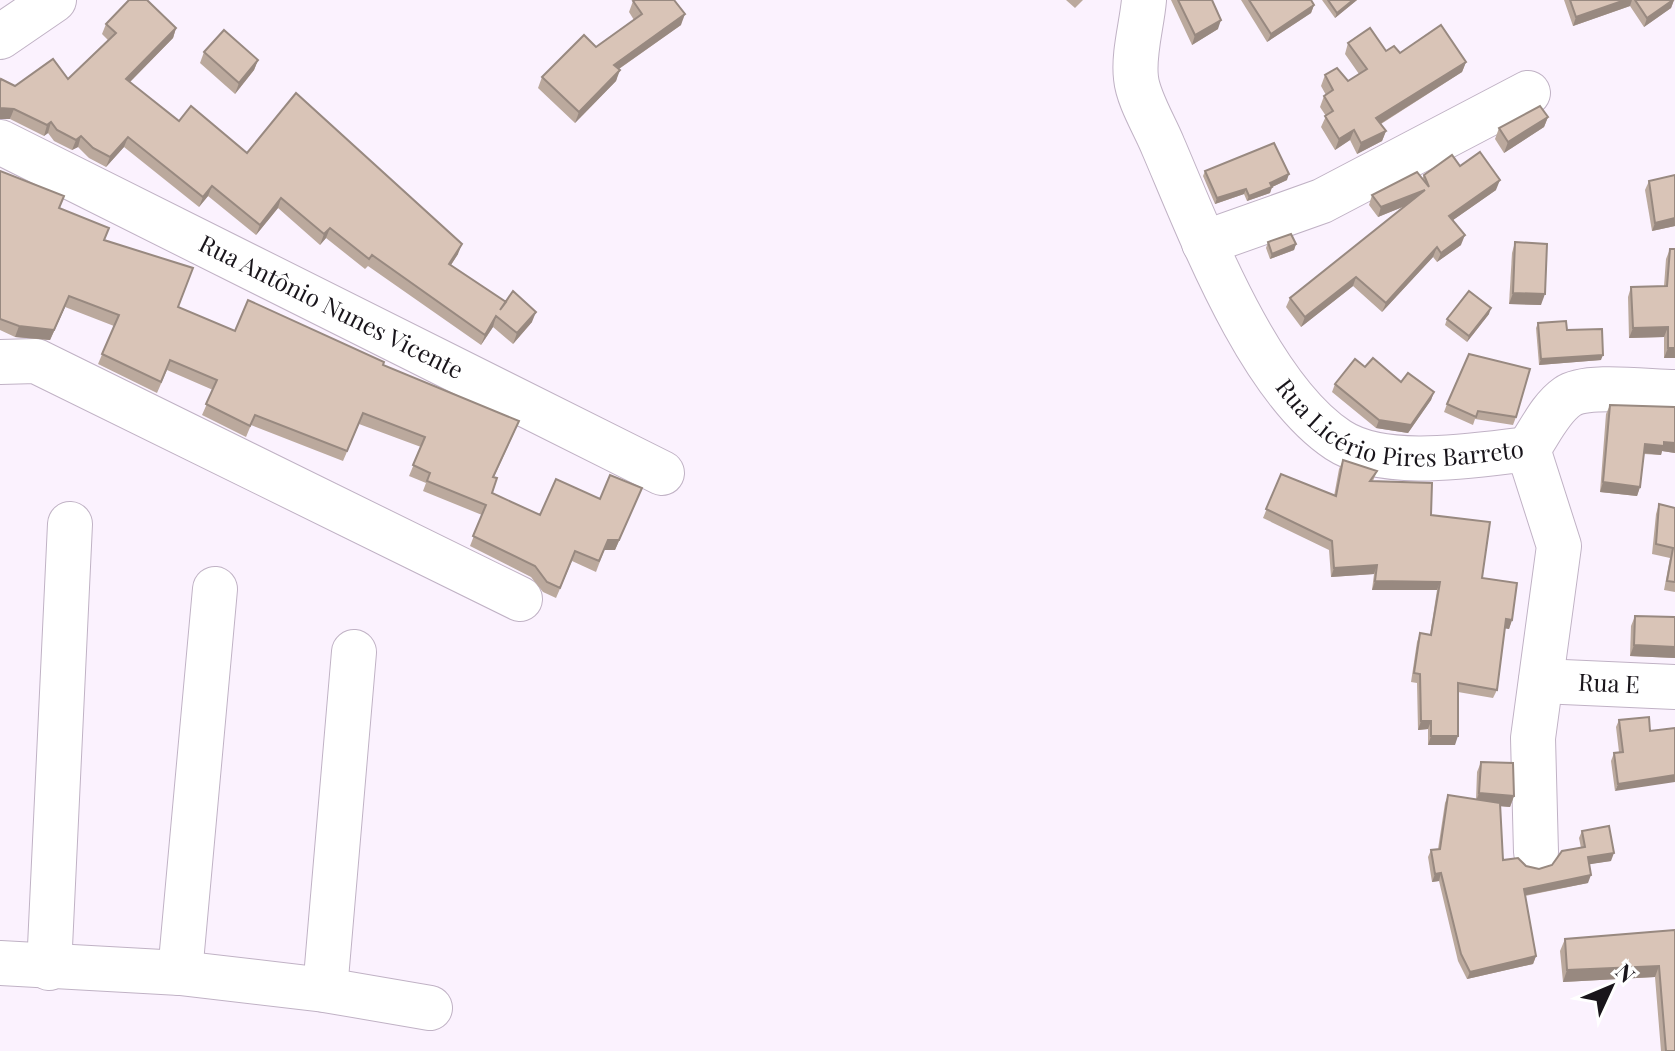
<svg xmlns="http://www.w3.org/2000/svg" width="1675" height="1051" viewBox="0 0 1675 1051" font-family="'Playfair Display',serif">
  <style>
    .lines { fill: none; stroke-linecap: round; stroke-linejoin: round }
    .minor-casing { stroke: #c0b2c5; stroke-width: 46 }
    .major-casing { stroke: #c0b2c5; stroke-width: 46 }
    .minor { stroke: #fff; stroke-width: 44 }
    .major { stroke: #fff; stroke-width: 44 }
    .wall { fill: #bba99d }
    .shaded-wall { fill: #988980 }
    .building { fill: #d9c4b7; stroke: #988980; stroke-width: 2 }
    .labels { text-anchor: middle; stroke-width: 6; stroke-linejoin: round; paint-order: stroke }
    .street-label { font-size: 24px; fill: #19151b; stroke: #fff }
  </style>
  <rect width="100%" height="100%" fill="#fbf2fe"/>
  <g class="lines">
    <defs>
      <g id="minor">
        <path id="s1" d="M1144 0C1142 24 1133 54 1136 78 1138 99 1155 126 1163 146 1200 232 1258 387 1338 440 1385 471 1475 455 1528 449L1559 546 1533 738 1536 852"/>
        <path id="s2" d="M0 142 662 473"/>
        <path d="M1204 243 1322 201 1528 93"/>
        <path d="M0 362 36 361 520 599"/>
        <path d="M1528 449C1540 432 1550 409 1567 397 1586 383 1650 392 1675 392"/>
        <path id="s3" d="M1541 681 1675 687"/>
        <path d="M0 963 180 973 325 990 430 1008"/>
        <path d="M49 968 70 524"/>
        <path d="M180 973 215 589"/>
        <path d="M325 990 354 652"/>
      </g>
      <path id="major" d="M0 37 54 0"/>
    </defs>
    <use href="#minor" class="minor-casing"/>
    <use href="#major" class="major-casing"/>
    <use href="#minor" class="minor"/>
    <use href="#major" class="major"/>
  </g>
  <g class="wall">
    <path d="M1066 0H1083L1075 8Z"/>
    <path d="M1171 0H1212L1218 29 1192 45Z"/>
    <path d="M1241 0H1311L1314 5 1311 13 1267 42Z"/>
    <path d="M1322 0H1357L1335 18Z"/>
    <path d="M1564 0H1674L1671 8 1644 27 1630 6 1573 26Z"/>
    <path d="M633 1 681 25 619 69 616 81 575 123 538 88 542 77 596 47 634 20 629 12Z"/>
    <path d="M106 24 176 28 173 38 130 82 179 121 458 254 451 265 532 322 513 344 493 327 481 345 368 266 365 269 326 238 320 245 278 208 256 235 208 196 199 207 124 147 106 167 89 158 78 147 72 150 54 141 48 133 44 136 10 119 15 86 68 79 108 40 102 34Z"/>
    <path d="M1348 43 1386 51 1466 62 1462 72 1381 124 1386 131 1382 141 1357 154 1350 140 1335 150 1321 127 1326 116 1320 107 1324 96 1326 95 1321 86 1325 75 1348 81 1359 74 1345 54Z"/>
    <path d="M204 52 258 60 254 70 235 94 200 63Z"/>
    <path d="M1548 117 1544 127 1504 153 1495 139 1499 128Z"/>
    <path d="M1460 166 1496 190 1453 220 1461 245 1437 262 1433 257 1382 312 1353 286 1301 327 1286 307 1290 298 1405 206 1378 217 1369 205 1372 195 1422 179 1424 175Z"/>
    <path d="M0 171 59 208 105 240 178 307 235 331 383 365 515 431 494 477 492 493 540 515 642 488 615 550H604L596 572 572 561 556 598 543 592 531 577 470 546 482 515 423 491 426 483 409 476 421 447 359 424 343 461 251 425 246 437 202 415 213 390 167 370 157 393 98 364 114 326 65 307 50 340 15 337 0 330Z"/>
    <path d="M1205 171 1287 180 1272 187 1270 193 1247 201 1244 194 1215 204 1203 176Z"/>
    <path d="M1675 175V226L1652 231 1645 190 1649 181Z"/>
    <path d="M1268 242 1296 244 1294 250 1270 259 1266 248Z"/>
    <path d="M1515 242 1541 305 1509 304 1512 253Z"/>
    <path d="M1670 249 1675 358H1664V337L1629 338 1628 297 1631 287 1664 286 1666 259Z"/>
    <path d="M1489 314 1467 342 1445 325 1447 319Z"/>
    <path d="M1538 323 1601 360 1539 365 1536 328Z"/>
    <path d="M1365 367 1401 382 1434 392 1431 400 1408 433 1376 428 1332 392 1335 384Z"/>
    <path d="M1447 404 1516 417 1513 425 1475 419 1473 425 1444 412Z"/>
    <path d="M1610 405 1675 407V453L1662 451 1661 455 1644 454 1640 487 1637 496 1600 492 1606 414Z"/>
    <path d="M1343 460 1377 471 1373 481 1431 515 1482 578 1512 620 1509 629 1505 628 1497 690 1493 698 1458 692 1455 745H1428V729L1418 730 1417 683 1411 682 1417 642 1420 633 1430 635 1437 590H1372L1374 574 1331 577 1329 550 1263 518 1281 474 1334 496 1339 469Z"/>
    <path d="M1659 504 1675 508V592L1664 590 1670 558 1652 554 1656 514Z"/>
    <path d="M1635 616 1675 617V658L1630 656 1631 626Z"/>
    <path d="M1649 717 1615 791 1611 761 1614 753 1619 752 1616 727 1619 720Z"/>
    <path d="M1481 762 1514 796 1510 807 1500 806 1503 860 1539 869 1552 865 1581 848 1579 838 1582 831 1611 861 1589 864 1588 883 1525 896 1536 956 1533 964 1467 979 1458 961 1439 881 1432 882 1428 857 1431 850 1438 849 1445 803 1448 795 1476 800 1477 772Z"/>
    <path d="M1675 930V1051H1661L1655 977 1563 982 1560 951 1565 939Z"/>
  </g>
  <g class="shaded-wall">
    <path d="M1353 0H1357L1335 18 1337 13Z"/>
    <path d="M1625 0H1632L1630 6 1573 26 1576 17Z"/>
    <path d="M1674 0 1671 8 1644 27 1647 18Z"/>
    <path d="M1314 5 1311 13 1267 42 1271 34Z"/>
    <path d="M685 14 681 25 610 75 614 65Z"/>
    <path d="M1221 20 1218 29 1192 45 1195 35Z"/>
    <path d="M176 28 173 38 123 89 126 79Z"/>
    <path d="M258 60 254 70 235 94 239 83Z"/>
    <path d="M1466 62 1462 72 1372 129 1376 118Z"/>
    <path d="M620 70 616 81 575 123 579 112Z"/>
    <path d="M0 108 14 109 10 119H0Z"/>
    <path d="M1548 117 1544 127 1504 153 1508 142Z"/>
    <path d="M51 122 48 133 44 136 47 125Z"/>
    <path d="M1354 130 1350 140 1335 150 1339 139Z"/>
    <path d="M1386 131 1382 141 1357 154 1361 143Z"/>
    <path d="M81 136 78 147 72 150 76 140Z"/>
    <path d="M128 137 124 147 106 167 110 157Z"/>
    <path d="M1289 174 1287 180 1268 189 1270 183Z"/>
    <path d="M1500 180 1496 190 1446 225 1449 216Z"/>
    <path d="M212 186 208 196 199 207 203 197Z"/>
    <path d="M1272 187 1270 193 1247 201 1249 196Z"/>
    <path d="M1246 189 1244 194 1215 204 1217 198Z"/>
    <path d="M1425 190 1422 199 1378 217 1381 207Z"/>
    <path d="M281 198 278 208 256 235 260 225Z"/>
    <path d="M1675 218V226L1652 231 1655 223Z"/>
    <path d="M330 228 326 238 320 245 324 234Z"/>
    <path d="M1465 235 1461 245 1437 262 1441 253Z"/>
    <path d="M462 244 458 254 445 274 449 264Z"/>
    <path d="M1296 244 1294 250 1270 259 1272 254Z"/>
    <path d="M1437 247 1433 257 1382 312 1386 303Z"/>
    <path d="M1356 277 1353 286 1301 327 1305 317Z"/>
    <path d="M1513 293 1545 294 1541 305 1509 304Z"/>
    <path d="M65 307 50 340 15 337 19 326Z"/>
    <path d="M1491 308 1489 314 1467 342 1469 336Z"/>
    <path d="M536 312 532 322 513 344 517 333Z"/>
    <path d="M496 316 493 327 481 345 485 335Z"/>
    <path d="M1668 327 1664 337 1629 338 1633 328Z"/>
    <path d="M1668 348H1675V358H1664Z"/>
    <path d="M1603 355 1601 360 1539 365 1541 359Z"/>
    <path d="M1434 392 1431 400 1408 433 1376 428 1379 420Z"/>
    <path d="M1664 442 1675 443V453L1662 451 1661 455 1642 453 1645 444Z"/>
    <path d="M1603 482 1640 487 1637 496 1600 492Z"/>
    <path d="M642 488 615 550H604L596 572 608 540Z"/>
    <path d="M1377 565 1374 574 1331 577 1334 568Z"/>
    <path d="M1375 581 1440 582 1437 590H1372Z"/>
    <path d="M1506 619 1512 620 1509 629 1503 628Z"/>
    <path d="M1634 645 1675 647V658L1630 656Z"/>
    <path d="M1421 721H1431L1428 729 1418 730Z"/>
    <path d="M1431 736H1458L1455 745H1428Z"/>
    <path d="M1675 775V782L1615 791 1618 784Z"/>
    <path d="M1479 793 1514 796 1510 807 1475 804Z"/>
    <path d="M1614 853 1611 861 1585 865 1588 857Z"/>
    <path d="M1441 873 1439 881 1432 882 1435 874Z"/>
    <path d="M1591 875 1588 883 1521 896 1524 889Z"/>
    <path d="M1536 956 1533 964 1467 979 1470 972Z"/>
    <path d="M1659 966 1655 977 1563 982 1567 970Z"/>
  </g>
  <g class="building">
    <path d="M129 0H147L176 28 126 79 179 121 191 106 247 153 296 93 462 244 449 264 506 302 500 310 513 291 536 312 517 333 496 316 485 335 372 255 369 259 330 228 324 234 281 198 260 225 212 186 203 197 128 137 110 157 93 148 81 136 76 140 57 130 51 122 47 125 14 109 0 108V82L1 79 15 86 53 59 68 79 116 33 106 24Z"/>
    <path d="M635 0H674L685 14 614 65 620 70 579 112 542 77 584 35 596 47 642 14 633 1Z"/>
    <path d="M1178 0H1212L1221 20 1195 35Z"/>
    <path d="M1249 0H1311L1314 5 1271 34Z"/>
    <path d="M1328 0H1353L1337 13Z"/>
    <path d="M1570 0H1625L1576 17Z"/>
    <path d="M1635 0H1673L1647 18Z"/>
    <path d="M1441 25 1466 62 1376 118 1386 131 1361 143 1354 130 1339 139 1325 116 1333 111 1324 96 1333 90 1325 75 1337 68 1348 81 1367 69 1348 43 1370 28 1386 51 1394 46 1400 53Z"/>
    <path d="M224 30 258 60 239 83 204 52Z"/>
    <path d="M1540 106 1548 117 1508 142 1499 128Z"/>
    <path d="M1274 143 1289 174 1270 183 1272 187 1249 196 1246 189 1217 198 1205 171Z"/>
    <path d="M1480 152 1500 180 1449 216 1465 235 1441 253 1437 247 1386 303 1356 277 1305 317 1290 298 1425 190 1381 207 1372 195 1417 172 1429 187 1424 175 1452 155 1460 166Z"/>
    <path d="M0 171 64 196 59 208 109 228 104 240 193 268 178 307 235 331 248 300 384 362 383 365 519 421 493 477 497 478 492 493 540 515 556 479 600 499 610 475 642 488 619 540H608L599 561 575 551 560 588 547 582 535 566 473 536 486 505 427 481 430 473 413 465 425 437 363 413 347 451 255 415 250 426 206 404 217 380 170 360 161 382 102 354 119 315 69 296 54 330 19 326 0 319Z"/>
    <path d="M1675 175V218L1655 223 1649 181Z"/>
    <path d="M1291 234 1296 244 1272 254 1268 242Z"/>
    <path d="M1515 242 1547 244 1545 294 1513 293Z"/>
    <path d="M1670 249H1675V348H1668V327L1633 328 1631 287 1667 286Z"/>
    <path d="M1469 291 1491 308 1469 336 1447 319Z"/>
    <path d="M1566 321 1567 330 1602 329 1603 355 1541 359 1538 323Z"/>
    <path d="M1469 354 1530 369 1516 417 1478 411 1476 417 1447 404Z"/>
    <path d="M1373 358 1401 382 1408 373 1434 392 1411 425 1379 420 1335 384 1355 359 1365 367Z"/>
    <path d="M1610 405 1675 407V443L1664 442V446L1645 444 1640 487 1603 482Z"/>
    <path d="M1343 460 1377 471 1370 481 1432 483 1431 515 1490 522 1482 578 1517 583 1512 620 1506 619 1497 690 1458 683V736H1431V721H1421L1420 674 1414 673 1420 633 1431 635 1440 582 1375 581 1377 565 1334 568 1332 541 1266 509 1281 474 1336 496Z"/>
    <path d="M1659 504 1675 508V582L1667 581 1673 548 1656 544Z"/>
    <path d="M1635 616 1675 617V647L1634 645Z"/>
    <path d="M1649 717 1650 731 1675 728V775L1618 784 1614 753 1623 752 1619 720Z"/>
    <path d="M1481 762 1513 763 1514 796 1479 793Z"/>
    <path d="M1448 795 1500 803 1503 860 1518 858 1526 866 1539 869 1552 865 1562 851 1585 847 1582 831 1609 826 1614 853 1588 857 1591 875 1524 889 1536 956 1470 972 1461 954 1441 873 1435 874 1431 850 1440 849Z"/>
    <path d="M1675 930V1051H1666L1659 966 1567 970 1565 939Z"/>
  </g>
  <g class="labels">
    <g class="street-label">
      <text dy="8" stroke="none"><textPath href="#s2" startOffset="370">Rua Antônio Nunes Vicente</textPath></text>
      <text dy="8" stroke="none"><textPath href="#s1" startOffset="552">Rua Licério Pires Barreto</textPath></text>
      <text dy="8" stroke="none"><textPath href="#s3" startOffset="68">Rua E</textPath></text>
    </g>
  </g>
  <g transform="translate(1611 987) rotate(46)" stroke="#ffffff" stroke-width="6" paint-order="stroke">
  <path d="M0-6L14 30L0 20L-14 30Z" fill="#19151b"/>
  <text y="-12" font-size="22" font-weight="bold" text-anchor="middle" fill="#19151b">N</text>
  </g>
</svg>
